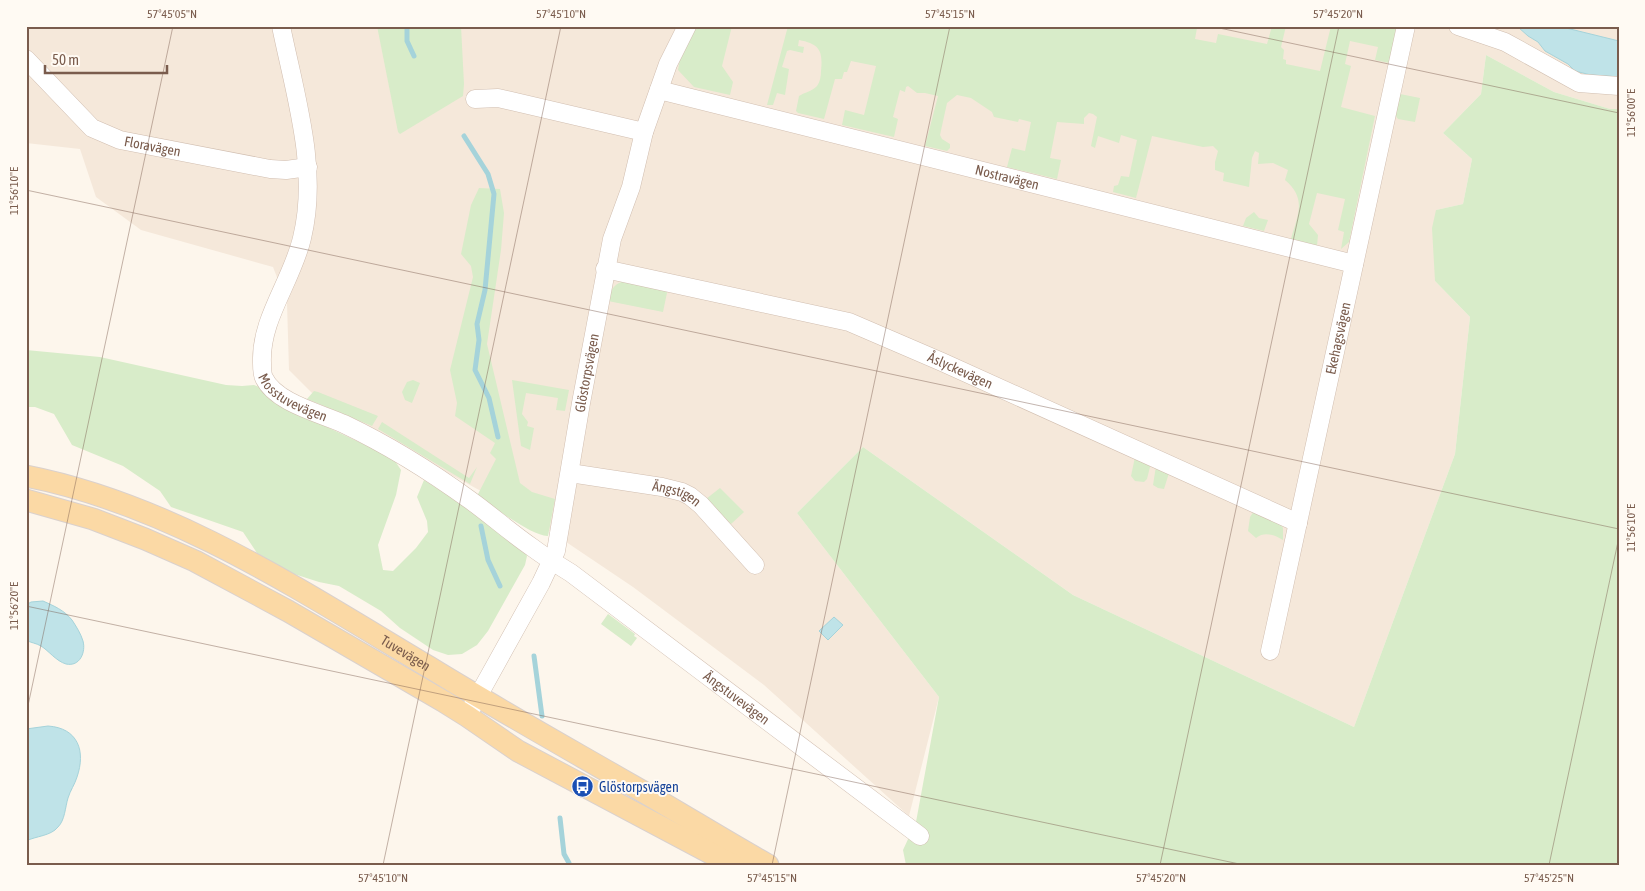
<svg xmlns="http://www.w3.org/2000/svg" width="1645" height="891" viewBox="0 0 1645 891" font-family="'Asap Condensed',sans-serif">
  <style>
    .residential { fill: #f5e8da }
    .green { fill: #d8ecc9 }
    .water { fill: #bfe3e8; stroke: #a5d3da }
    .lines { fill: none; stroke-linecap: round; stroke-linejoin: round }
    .stream { stroke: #a5d3da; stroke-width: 5 }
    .minor-casing { stroke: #d1beb0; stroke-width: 19 }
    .major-casing { stroke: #dad1cd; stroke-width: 23 }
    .minor { stroke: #fff; stroke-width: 18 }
    .major { stroke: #fbd9a5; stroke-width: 21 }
    .ticks { fill: none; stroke: #7a5c4d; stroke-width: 1; stroke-opacity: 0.45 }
    .labels { text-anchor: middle; stroke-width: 4; stroke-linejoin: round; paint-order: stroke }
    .street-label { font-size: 14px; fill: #7a5c4d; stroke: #fffaf3 }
    .transit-label { font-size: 14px; fill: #164399; stroke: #fffaf3; text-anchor: start }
    .neatline { fill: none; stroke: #7a5c4d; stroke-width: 2 }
    .ticks-label { font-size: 12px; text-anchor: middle; fill: #7a5c4d }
  </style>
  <rect width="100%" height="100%" fill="#fdf6ec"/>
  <path class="residential" d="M26 26H1619V109H1610L1554 92 1486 55 1481 94 1443 133 1472 159 1463 204 1436 210 1435 281 1470 317 1455 454 1354 727 1073 595 863 447 797 513 939 697 909 816 764 685 633 587 529 517 326 407 289 370 287 303 273 267 141 230 96 197 80 149 26 143Z"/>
  <g class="green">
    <path d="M377 26H461L464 84 463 96 400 134 398 132Z"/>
    <path d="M696 26H732L722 66 733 82 730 95 694 87 678 70 680 59Z"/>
    <path d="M788 26H1190L1197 28 1195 39 1216 43 1218 34 1267 44 1272 26H1286L1281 47 1284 50 1283 59 1286 60V64L1320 71 1331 26H1394L1396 30 1389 63 1375 60 1378 47 1350 41 1345 64 1351 66 1341 107 1375 116 1349 242 1341 249 1344 232 1338 230 1345 199 1317 193 1309 224 1318 235 1317 246 1291 239C1298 214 1307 199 1285 180L1288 170 1273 163 1258 164 1259 153 1255 151 1252 158 1249 187 1223 181 1224 173 1215 170V162L1218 151 1213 146 1203 147 1152 136 1136 198 1113 192 1114 186 1118 185 1121 176 1129 177 1137 140 1121 135 1119 143 1098 136 1095 148 1091 146 1097 117 1093 114 1089 113 1084 118V124L1057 122 1050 158 1061 160 1057 179 1007 167 1012 148 1025 151 1031 122 1019 119 1018 122 994 117 992 112 971 98 957 95 947 103 940 135 942 139 950 144V148L947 151 925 146 938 96 925 93H917L908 86 906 87 905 92 900 90 893 117 898 119 894 137 842 125 845 110 864 115 876 66 851 61 847 72H844L842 79H835L824 119 798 113 796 111 799 96C805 92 811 92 817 86 820 82 821 76 821 71 823 51 820 44 799 40L798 46 804 47 803 53 790 50 787 51 782 67 789 69 785 95 777 93 773 105H767Z"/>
    <path d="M1486 55 1554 92 1610 109H1619V865H906L903 850 916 822 939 697 797 513 863 447 1073 595 1354 727 1455 454 1470 317 1435 281 1432 228 1436 210 1463 204 1472 159 1443 133 1481 94Z"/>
    <path d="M1400 94 1420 98 1415 122 1398 119 1395 115Z"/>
    <path d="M479 188 500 189 504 213 501 250 487 344 520 483 532 492 555 499 548 536C533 537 491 505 477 496L496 459 490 453 495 443 455 416 457 403 450 370 473 277 471 266 461 254 471 205Z"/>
    <path d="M1254 212 1259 218 1268 220 1264 231 1243 226 1246 218Z"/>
    <path d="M632 279 668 288 663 312 608 301C611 286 617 282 632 279Z"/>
    <path d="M26 350 100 357 226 385 242 386 254 385 259 387 268 398 280 405 393 458 401 470 396 495 378 545 383 570 393 571 416 548 428 532 427 521 417 497 424 480 454 499 524 548 527 556 525 565 488 631 477 645 462 654 448 655 433 650 400 628 381 611 339 586 319 582 291 573 257 553 243 532 171 507 160 491 123 466 72 445 54 414 35 407H26Z"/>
    <path d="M413 380 420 383 412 403 405 400 402 392 407 382Z"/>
    <path d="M512 380 569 390 565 411 556 410 558 398 526 393 522 414 528 422 527 426 534 428 530 450 521 446Z"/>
    <path d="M314 391 318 392 378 416 372 426 307 399Z"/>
    <path d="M382 422 469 478 477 467 470 484 378 429Z"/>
    <path d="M1135 457 1151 463 1147 479 1144 482 1135 481 1131 476Z"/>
    <path d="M1156 466 1169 473 1164 489 1158 488 1153 485Z"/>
    <path d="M720 488 744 512 731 524 706 499Z"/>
    <path d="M1254 511 1280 524 1283 528V540C1274 535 1265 531 1256 538L1248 531 1250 517Z"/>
    <path d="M608 614 635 634 634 636 637 638 631 646 601 624Z"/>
  </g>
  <g class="water">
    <path d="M1558 26 1619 41V77L1591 75 1575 71 1568 64 1545 51 1538 42 1528 36 1518 27Z"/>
    <path d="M43 601C54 606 64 610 72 620 76 626 81 634 83 641 86 652 80 667 66 664 56 661 49 651 41 646 36 643 31 643 26 640V605L31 602Z"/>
    <path d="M834 617 843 625 828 640 819 631Z"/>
    <path d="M48 726C78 728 86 751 77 777 75 784 70 791 68 798 65 808 65 820 58 827 51 836 36 836 26 841V729Z"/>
  </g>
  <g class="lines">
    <g class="stream">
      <path d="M407 26V41L414 56"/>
      <path d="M464 136 488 174 494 194 485 290 477 324 479 340 475 370 489 398 498 437"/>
      <path d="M481 526 488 560 500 586"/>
      <path d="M534 656 542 716"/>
      <path d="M560 818 564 854 569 863V865"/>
    </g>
    <defs>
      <g id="minor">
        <path id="s1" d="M281 26C295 95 319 169 302 238 292 281 260 319 262 363 262 368 262 374 264 378 276 403 320 413 344 424 388 445 430 471 470 500 491 515 511 533 533 548 545 557 558 565 571 573L920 836"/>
        <path d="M1458 26 1505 42 1579 83 1619 86"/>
        <path id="s2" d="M26 59 92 128 120 140 270 169 286 170 308 167"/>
        <path id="s3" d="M659 90 1354 264"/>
        <path d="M475 99 498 98 644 132"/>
        <path id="s4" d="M605 269 849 322 942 362 1298 523"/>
        <path id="s5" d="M570 473 662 487 682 492 690 496 701 505 755 565"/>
        <path id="s6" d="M1270 651 1406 26"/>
        <path id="s7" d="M472 707 541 583 556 551 581 403 612 239 631 187 644 132 668 64 687 26"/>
      </g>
      <g id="major">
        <path id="s8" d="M26 476C173 505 303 592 429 667 494 707 560 744 626 782 674 809 720 838 768 865"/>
        <path d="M26 500 93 519 145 539 195 561 288 611 443 701 467 716 518 751 733 865"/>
      </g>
    </defs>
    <use href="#minor" class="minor-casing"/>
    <use href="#major" class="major-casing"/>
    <use href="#minor" class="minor"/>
    <use href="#major" class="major"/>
  </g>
  <path class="ticks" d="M1210 26 1619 113M26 190 1619 529M26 606 1244 865M26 715 173 26M383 865 561 26M772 865 950 26M1160 865 1339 26M1549 865 1619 537"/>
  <defs>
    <symbol id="bus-disc" viewBox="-11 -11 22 22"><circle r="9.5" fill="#1a4fb4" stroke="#fffaf3"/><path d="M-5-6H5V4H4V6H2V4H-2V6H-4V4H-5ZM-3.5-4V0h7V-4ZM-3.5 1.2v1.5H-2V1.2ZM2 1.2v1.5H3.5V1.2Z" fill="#fff"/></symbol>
  </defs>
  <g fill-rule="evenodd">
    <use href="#bus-disc" x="570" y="774" width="25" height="25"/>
  </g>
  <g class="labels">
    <g class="street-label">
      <text dy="5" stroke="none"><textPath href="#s2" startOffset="159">Floravägen</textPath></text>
      <text dy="5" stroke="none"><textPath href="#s3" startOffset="359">Nostravägen</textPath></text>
      <text dy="5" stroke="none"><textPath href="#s6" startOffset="320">Ekehagsvägen</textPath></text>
      <text dy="5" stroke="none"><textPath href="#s4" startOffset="371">Åslyckevägen</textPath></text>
      <text dy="5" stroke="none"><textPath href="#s7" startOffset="358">Glöstorpsvägen</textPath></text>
      <text dy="5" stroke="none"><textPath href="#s1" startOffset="398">Mosstuvevägen</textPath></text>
      <text dy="5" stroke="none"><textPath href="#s5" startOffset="109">Ängstigen</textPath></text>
      <text dy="5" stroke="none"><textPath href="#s8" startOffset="421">Tuvevägen</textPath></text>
      <text dy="5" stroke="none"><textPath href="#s1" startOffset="936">Ängstuvevägen</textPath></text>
    </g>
    <g class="transit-label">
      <text x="599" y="792">Glöstorpsvägen</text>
    </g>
  </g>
  <rect width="1645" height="891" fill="none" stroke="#fffaf3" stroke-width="55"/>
  <path d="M45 65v8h122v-8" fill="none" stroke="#7a5c4d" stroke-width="2.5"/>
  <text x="52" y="65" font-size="15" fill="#7a5c4d" stroke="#fffaf3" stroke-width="4" paint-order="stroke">50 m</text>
  <rect x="28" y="28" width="1590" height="836" class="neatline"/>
  <g class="ticks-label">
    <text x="172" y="18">57°45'05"N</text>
    <text x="561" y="18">57°45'10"N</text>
    <text x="950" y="18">57°45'15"N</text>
    <text x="1338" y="18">57°45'20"N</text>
    <text transform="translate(1631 113) rotate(-90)" y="4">11°56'00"E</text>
    <text transform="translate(14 191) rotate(-90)" y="4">11°56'10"E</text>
    <text transform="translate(1631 528) rotate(-90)" y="4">11°56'10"E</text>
    <text transform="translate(14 606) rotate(-90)" y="4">11°56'20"E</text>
    <text x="383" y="882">57°45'10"N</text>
    <text x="772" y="882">57°45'15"N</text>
    <text x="1161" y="882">57°45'20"N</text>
    <text x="1549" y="882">57°45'25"N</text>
  </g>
</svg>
